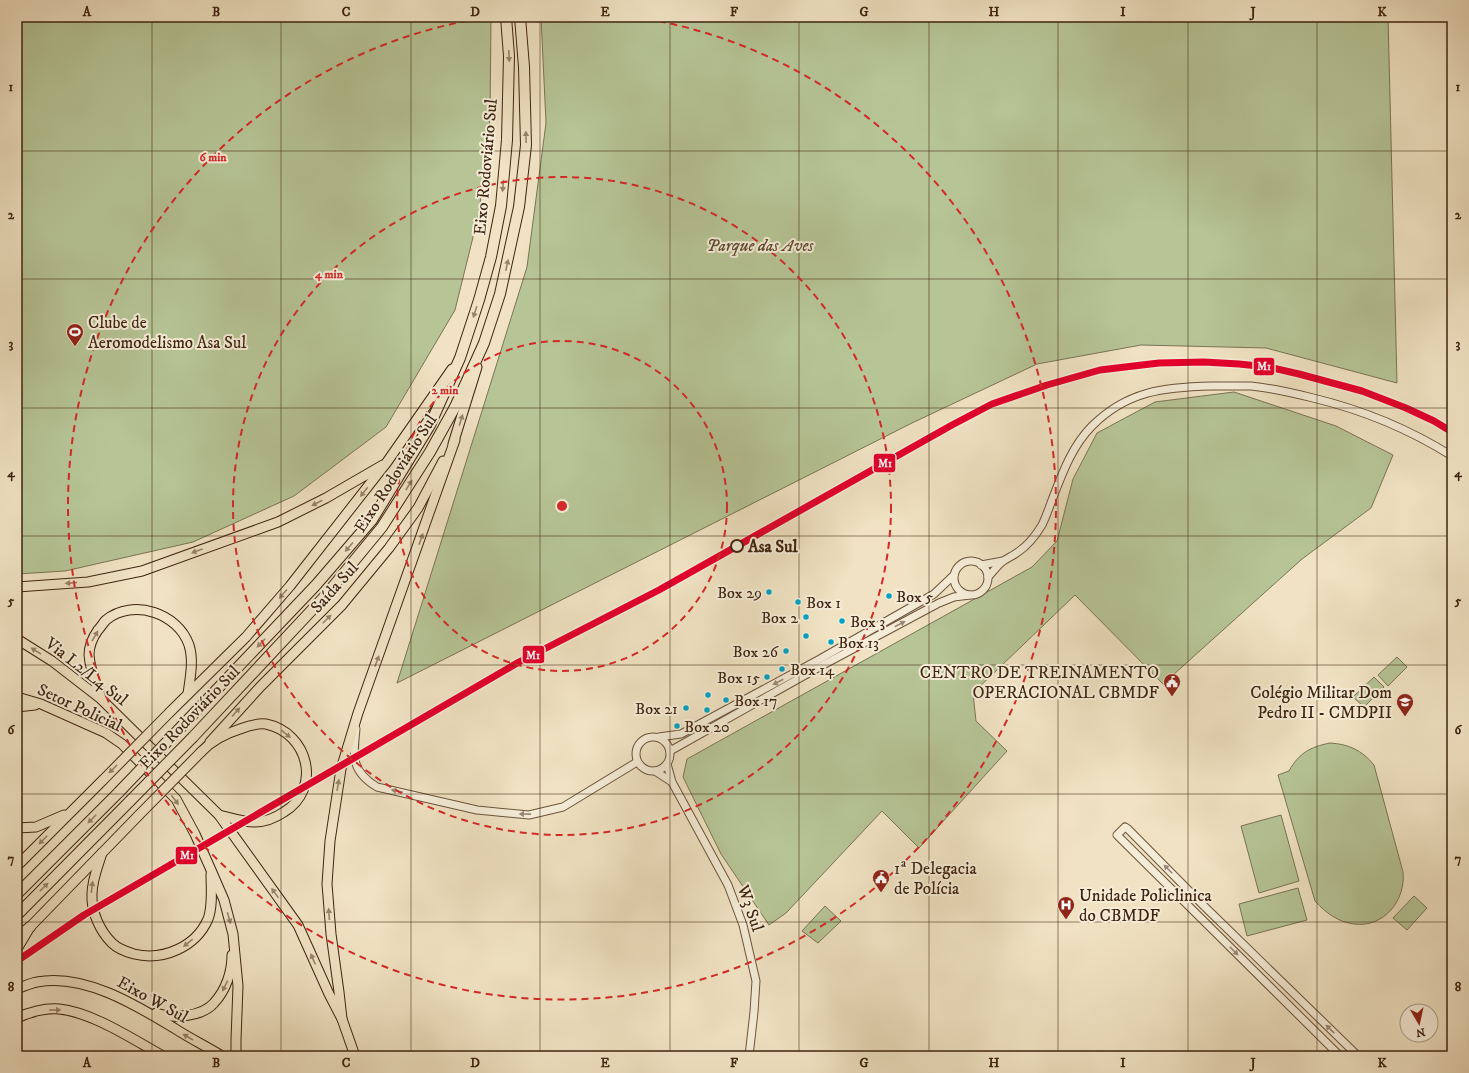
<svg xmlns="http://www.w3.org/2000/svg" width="1469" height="1073" viewBox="0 0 1469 1073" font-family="'IM FELL DW Pica',serif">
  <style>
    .green { fill: #b6c496; stroke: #7a7453 }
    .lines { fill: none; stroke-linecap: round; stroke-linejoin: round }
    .tertiary-casing { stroke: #6b543c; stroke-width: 9 }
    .primary-casing { stroke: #3f2410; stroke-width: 11 }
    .trunk-casing { stroke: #3f2410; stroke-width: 12 }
    .tertiary { stroke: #f5ecd7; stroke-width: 7 }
    .primary { stroke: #f0e2c2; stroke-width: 9 }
    .trunk { stroke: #f0e2c2; stroke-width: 10 }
    .primary-bridge-casing { stroke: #3f2410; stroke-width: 11; stroke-linecap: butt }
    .trunk-bridge-casing { stroke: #3f2410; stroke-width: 12; stroke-linecap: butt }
    .primary-bridge { stroke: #f0e2c2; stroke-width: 9 }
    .trunk-bridge { stroke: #f0e2c2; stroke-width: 10 }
    .metro-1-casing { stroke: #f5ecd7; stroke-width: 10 }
    .metro-1 { stroke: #e4002b; stroke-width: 7 }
    .oneway { fill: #988369 }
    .oneway2 { fill: #9a8874 }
    .grid { fill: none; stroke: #3f2410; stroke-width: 1; stroke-opacity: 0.55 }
    .ring { fill: none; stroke: #d62828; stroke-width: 2; stroke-dasharray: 7 5 }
    .stop-dot { fill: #f5ecd7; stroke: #3f2410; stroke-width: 2 }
    .bus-dot { fill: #03a2c4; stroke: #f5ecd7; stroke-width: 1.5 }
    .labels { text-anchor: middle; stroke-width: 4; stroke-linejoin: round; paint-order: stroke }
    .bus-label { font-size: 16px; fill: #3f2410; stroke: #f5ecd7; text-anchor: start }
    .street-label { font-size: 17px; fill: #3f2410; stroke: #f5ecd7 }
    .park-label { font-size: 17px; font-style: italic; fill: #5d4c32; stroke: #f5ecd7 }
    .poi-label { font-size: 17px; fill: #3f2410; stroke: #f5ecd7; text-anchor: start }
    .stop-label { font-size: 17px; font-weight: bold; fill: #3f2410; stroke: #f5ecd7; text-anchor: start }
    .centre { fill: #d62828; stroke: #f5ecd7; stroke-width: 2 }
    .ring-label { font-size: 12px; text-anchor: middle; font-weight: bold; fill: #d62828; stroke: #f5ecd7; stroke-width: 4; stroke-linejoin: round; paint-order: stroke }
    .line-badge { stroke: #f5ecd7; stroke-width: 1.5 }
    .badge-label { font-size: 11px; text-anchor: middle; font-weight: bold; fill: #fff }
    .neatline { fill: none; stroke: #3f2410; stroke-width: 1.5 }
    .grid-label { font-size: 13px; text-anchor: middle; font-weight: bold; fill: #3f2410 }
  </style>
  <rect width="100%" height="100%" fill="#f0e2c2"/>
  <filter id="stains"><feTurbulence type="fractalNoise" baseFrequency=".005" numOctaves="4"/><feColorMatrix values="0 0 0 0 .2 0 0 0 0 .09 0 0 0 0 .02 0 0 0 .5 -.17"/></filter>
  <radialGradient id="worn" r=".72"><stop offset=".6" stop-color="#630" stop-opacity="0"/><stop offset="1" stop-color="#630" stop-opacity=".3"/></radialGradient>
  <g class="green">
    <path d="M17 17H491L490 117 479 213 455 310 386 427 294 496 193 542 65 571 17 574Z"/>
    <path d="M541 17H1388L1397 383 1266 348 1141 345 1037 364 912 423 397 683 527 267 546 123Z"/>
    <path d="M1234 392 1336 426 1393 455 1371 508 1302 559 1163 684 1075 595 973 693 976 721 1007 751 919 848 882 811 786 913 769 925 721 854 683 777 687 759 1032 567 1057 541 1073 479 1097 433 1155 402Z"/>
    <path d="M1397 657 1407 667 1388 686 1378 675Z"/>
    <path d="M1374 677 1384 687 1364 707 1353 697Z"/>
    <path d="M1330 743C1348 744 1362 750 1374 765L1403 872C1406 900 1384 928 1354 924 1338 922 1326 913 1315 901L1278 775 1289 771C1299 753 1310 747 1330 743Z"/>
    <path d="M1281 815 1299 881 1259 893 1241 826Z"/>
    <path d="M1298 888 1307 920 1247 936 1239 904Z"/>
    <path d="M1414 896 1427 908 1407 930 1393 918Z"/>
    <path d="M825 906 841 921 818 943 802 931Z"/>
  </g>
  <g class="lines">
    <defs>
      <g id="tertiary">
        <circle cx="971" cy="578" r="17"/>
        <path d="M981 565 1003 561"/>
        <path d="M988 577C993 572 997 566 1002 562 1007 558 1013 556 1018 552 1027 546 1036 535 1042 525 1046 517 1049 508 1052 500 1062 474 1072 446 1092 426 1127 391 1164 387 1212 386 1225 386 1238 386 1251 386 1272 388 1293 393 1313 398 1363 410 1409 429 1452 456"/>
        <path d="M356 729C353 757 351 771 377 787L477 810 529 815 563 807 637 762"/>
        <circle cx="653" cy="754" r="17"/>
        <path d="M659 737 681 734 820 659 934 594 954 575"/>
        <path d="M670 751 823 665 939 603 954 597 970 595"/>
        <path d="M667 764 672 782 728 885 743 925 756 981 754 1012 749 1056"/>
        <path d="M655 771 672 782"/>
        <path d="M1340 1056 1117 835 1125 827 1128 829 1205 907 1358 1056"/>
      </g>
      <g id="primary">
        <path d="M453 444 477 367"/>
        <path d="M17 587 88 582 142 571 278 522 326 498 383 465"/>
        <path d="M17 639 52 661 101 699 219 815 298 925 329 994 342 1019 355 1056"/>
        <path d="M17 697 41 704 106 733 122 744 176 799 195 834 211 870 224 900 233 934 238 986 236 1040V1056"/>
        <path d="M101 698C96 684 90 670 89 655 89 645 93 637 98 630 101 627 103 623 106 620 133 598 178 613 189 645 194 661 190 678 188 694"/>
        <path d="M17 707 35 705"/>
        <path d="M170 712 246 637 290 586 387 462 452 369"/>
        <path d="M210 742 261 686 342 605 389 548 418 508 443 461"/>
        <path d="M201 752C212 740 224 734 240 729 248 726 257 723 266 724 309 733 322 789 284 812 275 818 266 822 255 822 243 822 231 818 219 815"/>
        <path d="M17 828 36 827 64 815"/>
        <path d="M102 853C98 866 92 880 92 894 91 912 100 931 112 943 118 949 127 952 134 954 163 961 196 947 208 919 213 906 211 888 211 874"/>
        <path d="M17 866 103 780"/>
        <path d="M17 949 30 927 139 815"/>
        <path d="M17 989C24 986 31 983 37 982 84 973 136 1005 174 1028 189 1038 206 1046 222 1056"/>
        <path d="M156 1013C172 1019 202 1017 214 1003 226 990 232 972 232 955"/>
        <path d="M17 1018C30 1012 44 1008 59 1009 92 1012 134 1040 163 1056"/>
        <path d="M342 1019 339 992 331 934 327 884 330 841 341 769 358 713 455 440"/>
      </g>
      <g id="trunk">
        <path d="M183 725 316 585 372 520 430 425 460 358 479 300 491 257 501 206 507 140 509 56 506 17"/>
        <path d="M193 737 326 595 382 527 430 452 455 407 484 343 500 294 519 207 526 145 524 67 520 17"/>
        <path d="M17 894 119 792"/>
        <path d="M17 915 130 801"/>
        <path d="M17 938 30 927"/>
      </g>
    </defs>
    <use href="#tertiary" class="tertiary-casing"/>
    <use href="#primary" class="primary-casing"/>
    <use href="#trunk" class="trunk-casing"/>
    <use href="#tertiary" class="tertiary"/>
    <use href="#primary" class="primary"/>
    <use href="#trunk" class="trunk"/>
    <defs>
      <g id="primary-bridge">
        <path d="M103 780 170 712"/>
        <path d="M139 815 201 752"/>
      </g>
      <g id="trunk-bridge">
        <path d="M119 792 183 725"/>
        <path d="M130 801 193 737"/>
      </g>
    </defs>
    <use href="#primary-bridge" class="primary-bridge-casing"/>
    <use href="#trunk-bridge" class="trunk-bridge-casing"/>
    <use href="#primary-bridge" class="primary-bridge"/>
    <use href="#trunk-bridge" class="trunk-bridge"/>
    <defs>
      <path id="metro-1" d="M17 961 84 915 519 662 659 590 952 425 992 404 1021 394 1047 385 1100 370 1125 367 1159 363 1204 362 1239 364 1268 367 1299 374 1362 391 1406 408 1434 421 1452 432"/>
    </defs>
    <use href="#metro-1" class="metro-1-casing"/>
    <use href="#metro-1" class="metro-1"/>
  </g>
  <defs><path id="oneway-solid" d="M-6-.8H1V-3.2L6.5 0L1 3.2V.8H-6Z"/></defs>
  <g class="oneway">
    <use href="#oneway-solid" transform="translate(509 56) rotate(88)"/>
    <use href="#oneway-solid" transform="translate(526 137) rotate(-91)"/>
    <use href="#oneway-solid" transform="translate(503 186) rotate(95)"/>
    <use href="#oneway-solid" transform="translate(507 265) rotate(-78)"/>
    <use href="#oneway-solid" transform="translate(475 312) rotate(108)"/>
    <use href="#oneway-solid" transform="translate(461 420) rotate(-73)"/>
    <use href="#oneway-solid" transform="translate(409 485) rotate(-58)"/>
    <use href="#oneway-solid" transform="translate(364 492) rotate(128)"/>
    <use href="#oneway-solid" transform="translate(317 503) rotate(153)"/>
    <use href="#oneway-solid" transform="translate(421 539) rotate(-71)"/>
    <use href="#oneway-solid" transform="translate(349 547) rotate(131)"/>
    <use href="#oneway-solid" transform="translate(197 551) rotate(160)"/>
    <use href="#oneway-solid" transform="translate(71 583) rotate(175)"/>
    <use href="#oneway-solid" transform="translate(283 594) rotate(131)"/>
    <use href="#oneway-solid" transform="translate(327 619) rotate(-45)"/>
    <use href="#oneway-solid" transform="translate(95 636) rotate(-60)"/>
    <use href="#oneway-solid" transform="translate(261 643) rotate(134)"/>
    <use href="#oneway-solid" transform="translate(36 651) rotate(-148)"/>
    <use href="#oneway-solid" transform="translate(377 661) rotate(-70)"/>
    <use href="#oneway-solid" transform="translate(236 712) rotate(-48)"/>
    <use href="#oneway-solid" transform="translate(286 734) rotate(39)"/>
    <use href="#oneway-solid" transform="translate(113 769) rotate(135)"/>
    <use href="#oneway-solid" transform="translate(338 785) rotate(-80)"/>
    <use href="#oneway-solid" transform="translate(175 800) rotate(53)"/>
    <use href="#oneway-solid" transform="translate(92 819) rotate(135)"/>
    <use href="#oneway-solid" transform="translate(43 840) rotate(135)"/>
    <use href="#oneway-solid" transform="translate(44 887) rotate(-45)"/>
    <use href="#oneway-solid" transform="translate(92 887) rotate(-83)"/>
    <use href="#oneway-solid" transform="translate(275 893) rotate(-126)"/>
    <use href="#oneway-solid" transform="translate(329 914) rotate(-94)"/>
    <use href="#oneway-solid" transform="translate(229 918) rotate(74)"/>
    <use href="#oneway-solid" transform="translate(188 943) rotate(141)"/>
    <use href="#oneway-solid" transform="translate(313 959) rotate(-114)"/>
    <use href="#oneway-solid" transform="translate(225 986) rotate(116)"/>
    <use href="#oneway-solid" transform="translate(55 1010)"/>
    <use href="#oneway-solid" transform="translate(188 1037) rotate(-149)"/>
  </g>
  <g class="oneway2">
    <use href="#oneway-solid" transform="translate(900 624) rotate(-28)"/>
    <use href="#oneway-solid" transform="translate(778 682) rotate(152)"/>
    <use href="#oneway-solid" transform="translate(397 791) rotate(-167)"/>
    <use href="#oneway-solid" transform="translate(525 814) rotate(-179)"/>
    <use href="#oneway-solid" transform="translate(1168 869) rotate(-135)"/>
    <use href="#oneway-solid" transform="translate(1234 951) rotate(45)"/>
    <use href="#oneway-solid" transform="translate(1330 1029) rotate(-136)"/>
  </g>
  <path class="grid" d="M152 17V1056M281 17V1056M411 17V1056M540 17V1056M670 17V1056M799 17V1056M929 17V1056M1058 17V1056M1188 17V1056M1317 17V1056M17 151H1452M17 279H1452M17 408H1452M17 536H1452M17 665H1452M17 794H1452M17 922H1452"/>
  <g class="ring">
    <circle cx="562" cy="506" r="165"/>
    <circle cx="562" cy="506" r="329"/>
    <path d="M635 17A494 494 0 1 1 489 17"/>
  </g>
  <defs>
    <symbol id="stadium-pin" viewBox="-11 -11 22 30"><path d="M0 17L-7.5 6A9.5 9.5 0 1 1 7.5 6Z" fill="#8f2418" stroke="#f5ecd7"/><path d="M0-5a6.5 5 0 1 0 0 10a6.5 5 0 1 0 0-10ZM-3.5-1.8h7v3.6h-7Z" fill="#fff"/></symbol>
    <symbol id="civic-pin" viewBox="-11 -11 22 30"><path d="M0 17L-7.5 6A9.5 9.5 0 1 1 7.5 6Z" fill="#8f2418" stroke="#f5ecd7"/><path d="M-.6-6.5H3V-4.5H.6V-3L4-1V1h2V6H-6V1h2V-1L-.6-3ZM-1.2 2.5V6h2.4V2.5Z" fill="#fff"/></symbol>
    <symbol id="university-pin" viewBox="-11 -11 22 30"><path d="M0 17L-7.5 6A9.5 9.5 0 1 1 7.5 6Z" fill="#8f2418" stroke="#f5ecd7"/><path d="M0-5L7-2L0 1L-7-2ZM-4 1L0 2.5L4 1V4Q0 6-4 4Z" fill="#fff"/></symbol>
    <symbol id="hospital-pin" viewBox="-11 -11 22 30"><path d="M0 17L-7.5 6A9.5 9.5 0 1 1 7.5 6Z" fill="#8f2418" stroke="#f5ecd7"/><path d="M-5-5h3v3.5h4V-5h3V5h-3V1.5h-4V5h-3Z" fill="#fff"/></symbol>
  </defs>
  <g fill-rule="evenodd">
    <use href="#stadium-pin" x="65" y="322" width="20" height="27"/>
    <use href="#civic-pin" x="1162" y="672" width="20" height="27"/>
    <use href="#university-pin" x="1395" y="692" width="20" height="27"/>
    <use href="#civic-pin" x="871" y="868" width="20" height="27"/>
    <use href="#hospital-pin" x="1056" y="895" width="20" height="27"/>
  </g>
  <circle class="stop-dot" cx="737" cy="546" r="6"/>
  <g class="bus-dot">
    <circle cx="769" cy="592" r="3.5"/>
    <circle cx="889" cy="596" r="3.5"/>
    <circle cx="798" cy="602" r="3.5"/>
    <circle cx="806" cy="617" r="3.5"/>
    <circle cx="842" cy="621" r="3.5"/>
    <circle cx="806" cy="636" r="3.5"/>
    <circle cx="831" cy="642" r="3.5"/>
    <circle cx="786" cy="651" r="3.5"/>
    <circle cx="782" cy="669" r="3.5"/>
    <circle cx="767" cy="677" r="3.5"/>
    <circle cx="708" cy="695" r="3.5"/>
    <circle cx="726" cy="700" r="3.5"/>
    <circle cx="686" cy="708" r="3.5"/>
    <circle cx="707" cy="710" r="3.5"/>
    <circle cx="677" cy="726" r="3.5"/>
  </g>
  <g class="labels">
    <g class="bus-label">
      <text x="762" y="598" text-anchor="end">Box 29</text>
      <text x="896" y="602">Box 5</text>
      <text x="806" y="608">Box 1</text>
      <text x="798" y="623" text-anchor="end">Box 2</text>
      <text x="850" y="627">Box 3</text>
      <text x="838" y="648">Box 13</text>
      <text x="778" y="657" text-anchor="end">Box 26</text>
      <text x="790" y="675">Box 14</text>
      <text x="760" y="683" text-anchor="end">Box 15</text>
      <text x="734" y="706">Box 17</text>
      <text x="678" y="714" text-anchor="end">Box 21</text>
      <text x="684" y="732">Box 20</text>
    </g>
    <g class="street-label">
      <text transform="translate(485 167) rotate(-85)" y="6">Eixo Rodoviário Sul</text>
      <text transform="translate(395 473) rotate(-57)" y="6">Eixo Rodoviário Sul</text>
      <text transform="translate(334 587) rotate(-48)" y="6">Saída Sul</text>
      <text transform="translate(87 671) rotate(38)" y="6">Via L2/L4 Sul</text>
      <text transform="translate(80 707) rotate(25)" y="6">Setor Policial</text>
      <text transform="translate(189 717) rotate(-46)" y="6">Eixo Rodoviário Sul</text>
      <text transform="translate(751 908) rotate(71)" y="6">W3 Sul</text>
      <text transform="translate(153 999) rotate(29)" y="6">Eixo W Sul</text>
    </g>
    <g class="park-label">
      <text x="760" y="251">Parque das Aves</text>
    </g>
    <g class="poi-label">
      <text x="88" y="328">Clube de<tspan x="88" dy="20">Aeromodelismo Asa Sul</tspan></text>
      <text x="1159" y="678" text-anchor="end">CENTRO DE TREINAMENTO<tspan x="1159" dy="20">OPERACIONAL CBMDF</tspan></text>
      <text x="1392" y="698" text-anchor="end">Colégio Militar Dom<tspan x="1392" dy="20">Pedro II - CMDPII</tspan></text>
      <text x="894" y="874">1ª Delegacia<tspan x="894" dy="20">de Polícia</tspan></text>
      <text x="1079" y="901">Unidade Policlinica<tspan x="1079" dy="20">do CBMDF</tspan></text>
    </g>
    <g class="stop-label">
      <text x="748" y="552">Asa Sul</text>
    </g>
  </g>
  <circle cx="562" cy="506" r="6" class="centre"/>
  <g class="ring-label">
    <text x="213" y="161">6 min</text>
    <text x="329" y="278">4 min</text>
    <text x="445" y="394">2 min</text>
  </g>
  <g class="line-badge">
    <rect x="1253" y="357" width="22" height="19" rx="4" fill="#e4002b"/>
    <rect x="873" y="453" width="23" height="20" rx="4" fill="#e4002b"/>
    <rect x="522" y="645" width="23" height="19" rx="4" fill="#e4002b"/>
    <rect x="175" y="846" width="23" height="19" rx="4" fill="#e4002b"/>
  </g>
  <g class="badge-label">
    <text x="1264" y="370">M1</text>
    <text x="885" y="467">M1</text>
    <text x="533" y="659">M1</text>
    <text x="187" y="859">M1</text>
  </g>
  <rect width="1469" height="1073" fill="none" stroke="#f0e2c2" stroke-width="44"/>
  <g transform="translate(1419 1023) rotate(171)"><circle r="19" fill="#f5ecd7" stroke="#ac9c87"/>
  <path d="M0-3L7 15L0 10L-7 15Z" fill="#8f2418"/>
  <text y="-6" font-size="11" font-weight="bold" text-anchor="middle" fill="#3f2410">N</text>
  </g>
  <rect x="22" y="22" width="1425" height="1029" class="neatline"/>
  <g class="grid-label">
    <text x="87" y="16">A</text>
    <text x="216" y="16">B</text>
    <text x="346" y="16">C</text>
    <text x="475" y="16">D</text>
    <text x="605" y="16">E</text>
    <text x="734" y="16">F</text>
    <text x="864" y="16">G</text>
    <text x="994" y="16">H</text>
    <text x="1123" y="16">I</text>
    <text x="1253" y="16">J</text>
    <text x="1382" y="16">K</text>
    <text x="11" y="91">1</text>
    <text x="1458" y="91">1</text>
    <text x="11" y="219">2</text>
    <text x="1458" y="219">2</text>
    <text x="11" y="348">3</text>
    <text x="1458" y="348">3</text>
    <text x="11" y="477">4</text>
    <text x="1458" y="477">4</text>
    <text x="11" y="605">5</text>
    <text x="1458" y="605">5</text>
    <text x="11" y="734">6</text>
    <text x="1458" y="734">6</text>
    <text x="11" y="863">7</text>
    <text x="1458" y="863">7</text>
    <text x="11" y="991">8</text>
    <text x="1458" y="991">8</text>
    <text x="87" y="1067">A</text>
    <text x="216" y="1067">B</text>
    <text x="346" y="1067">C</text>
    <text x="475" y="1067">D</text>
    <text x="605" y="1067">E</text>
    <text x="734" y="1067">F</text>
    <text x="864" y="1067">G</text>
    <text x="994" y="1067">H</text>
    <text x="1123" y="1067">I</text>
    <text x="1253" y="1067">J</text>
    <text x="1382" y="1067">K</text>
  </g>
  <rect width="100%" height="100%" filter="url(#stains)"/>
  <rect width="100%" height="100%" fill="url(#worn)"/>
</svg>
